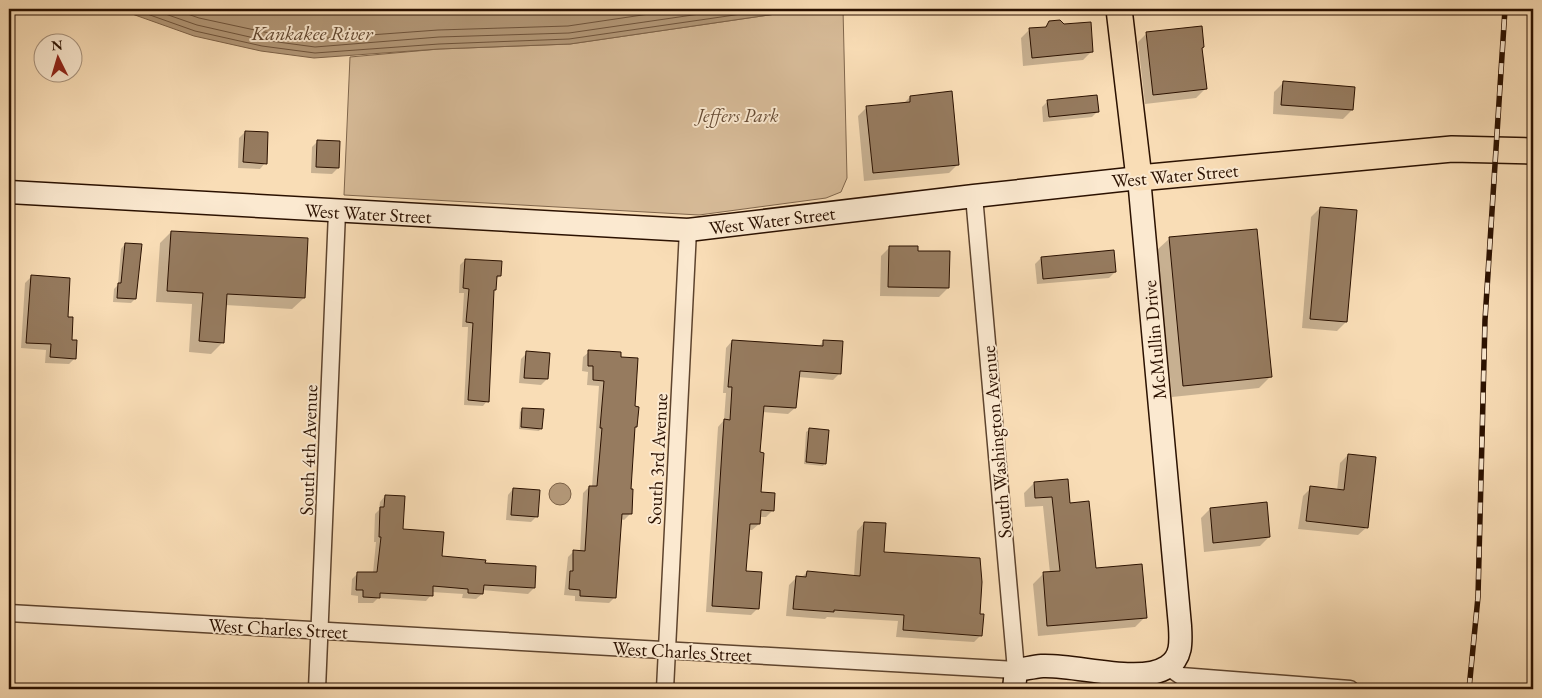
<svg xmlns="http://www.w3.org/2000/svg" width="1542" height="698" viewBox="0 0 1542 698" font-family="'EB Garamond',serif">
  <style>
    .green { fill: #d6ba97; stroke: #80664c }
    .water { fill: #b39878; stroke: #7d6248 }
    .shadow { fill: #0003 }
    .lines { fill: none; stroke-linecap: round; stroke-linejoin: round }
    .shore { stroke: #6f543c; stroke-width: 1 }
    .building { fill: #967b5f; stroke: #2b1100 }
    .minor-casing { stroke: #5e442e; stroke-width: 19 }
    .secondary-casing { stroke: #2b1100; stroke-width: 25 }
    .primary-casing { stroke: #2b1100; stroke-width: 28 }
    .minor { stroke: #fbe9d0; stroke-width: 16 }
    .secondary { stroke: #fbe9d0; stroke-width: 22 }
    .primary { stroke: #f9ddb6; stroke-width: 25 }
    .rail-casing { stroke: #2b1100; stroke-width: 5.5 }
    .rail { stroke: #fbe9d0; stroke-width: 4; stroke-dasharray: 11; stroke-linecap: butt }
    .labels { text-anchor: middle; stroke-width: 4; stroke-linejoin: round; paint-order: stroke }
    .park-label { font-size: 19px; font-style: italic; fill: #674c35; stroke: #fbe9d0 }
    .street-label { font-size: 19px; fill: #2b1100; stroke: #fbe9d0 }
    .water-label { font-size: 20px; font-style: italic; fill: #614730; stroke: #fbe9d0 }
  </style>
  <rect width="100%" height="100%" fill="#f9ddb6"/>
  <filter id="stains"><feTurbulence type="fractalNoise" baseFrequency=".004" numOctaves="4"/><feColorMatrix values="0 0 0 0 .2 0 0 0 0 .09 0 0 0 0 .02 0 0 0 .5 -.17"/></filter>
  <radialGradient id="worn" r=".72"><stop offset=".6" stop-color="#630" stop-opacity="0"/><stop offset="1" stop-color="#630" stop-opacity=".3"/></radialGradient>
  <path class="green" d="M810 9H843L847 178 841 192 826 198 699 215 344 195 350 57 439 49 570 44Z"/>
  <g class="water">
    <path d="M118 9H810L570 44 439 49 314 58 261 51 194 36Z"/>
    <circle cx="560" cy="494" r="11"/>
  </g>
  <g class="shadow">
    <path d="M1050 22 1092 51 1083 60 1023 66 1021 38 1030 29 1044 28Z"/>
    <path d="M1147 33 1203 47 1201 49 1205 89 1196 98 1145 104 1138 42Z"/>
    <path d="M1283 83 1352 110 1343 119 1273 114 1274 92Z"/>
    <path d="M910 97 958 164 949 173 864 181 858 116 867 107 903 104Z"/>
    <path d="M1048 101 1098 111 1092 117 1043 122 1042 107Z"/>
    <path d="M245 132 265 163 260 169 238 168 239 138Z"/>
    <path d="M318 141 338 168 332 174 311 173 312 147Z"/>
    <path d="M1320 208 1346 322 1337 331 1302 328 1311 217Z"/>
    <path d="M1256 230 1271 376 1259 388 1172 397 1157 250 1169 239Z"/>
    <path d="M171 232 304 298 292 309 225 305 222 343 211 354 189 352 192 304 156 302 160 243Z"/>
    <path d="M125 244 135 299 131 303 113 302 114 289 118 285 121 249Z"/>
    <path d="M890 247 917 252 948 288 939 297 880 296 881 256Z"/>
    <path d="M1041 258 1115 272 1109 278 1037 284 1035 264Z"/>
    <path d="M465 260 500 276 495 280 494 290 493 291 487 401 483 406 464 405 468 327H462L464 293H459L460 265Z"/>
    <path d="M31 277 67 318 75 358 69 364 45 363 46 350 21 348 25 283Z"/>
    <path d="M732 341 818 347 824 341 840 373 833 380 798 377 795 408 788 414 762 412 759 454 760 493 772 511 766 517H759V524L752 530H749L745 572 758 608 751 615 706 612 718 427 724 420 726 393H723L726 348Z"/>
    <path d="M589 352 634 407 636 427 634 428 629 490 630 514 624 520 620 519 615 597 609 603 575 601V596L564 595 568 557 574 551 580 552 583 493 589 487H592L599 386 587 385 588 372 582 371 583 357Z"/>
    <path d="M527 353 547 379 541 385 519 383 521 359Z"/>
    <path d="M523 409 541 428 539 431 519 429 520 412Z"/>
    <path d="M809 430 825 463 823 466 804 464 806 432Z"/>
    <path d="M1348 455 1367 527 1358 535 1298 529 1303 496 1311 488 1337 491 1340 463Z"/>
    <path d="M1034 483 1069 505 1095 569 1145 617 1135 627 1038 636 1033 584 1043 574 1050 573 1043 506 1025 507 1024 493Z"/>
    <path d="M513 489 537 516 531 522 506 520 508 495Z"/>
    <path d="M385 496 402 531 441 557 484 564 534 588 528 594 482 590V594L476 599 462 598 463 594 432 592 431 595 426 601 378 598 373 603H358V596L351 595 352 579 358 573H373L376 542H374L375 514 379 510 380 502Z"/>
    <path d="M1266 504 1269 537 1260 546 1204 552 1201 518 1210 509Z"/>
    <path d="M864 523 883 553 981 635 974 642 896 637 898 621 827 617 825 619 786 616 789 585 796 578H801L807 572 854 576 857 531Z"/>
  </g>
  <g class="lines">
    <g class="shore">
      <path d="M133 9 195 31 262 46 315 53 439 44 569 39 776 9"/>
      <path d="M151 9 197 25 263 40 315 47 439 37 569 33 734 9"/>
      <path d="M173 9 199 18 264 32 315 39 438 30 568 26 683 9"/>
    </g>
  </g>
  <g class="building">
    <path d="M1060 20 1064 24 1091 22 1093 52 1032 58 1029 28 1046 27 1049 21Z"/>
    <path d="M1202 26 1204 47 1202 48 1207 89 1153 95 1146 32Z"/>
    <path d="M1283 81 1355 87 1353 110 1281 105Z"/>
    <path d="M952 91 959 165 873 173 866 106 910 102V96Z"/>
    <path d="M1097 95 1099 112 1049 117 1047 100Z"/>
    <path d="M245 131 268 132 267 164 243 162Z"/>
    <path d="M317 140 340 141 339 168 316 167Z"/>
    <path d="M1320 207 1357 210 1347 322 1310 319Z"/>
    <path d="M1257 229 1272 377 1183 386 1169 237Z"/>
    <path d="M171 231 308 238 305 298 227 294 224 343 199 341 203 293 167 291Z"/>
    <path d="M125 243 142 244 136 299 117 298 118 283H121Z"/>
    <path d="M889 246H918V251H950L949 288 888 287Z"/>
    <path d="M1114 250 1116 272 1043 279 1041 257Z"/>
    <path d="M465 259 502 261 501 276H497L496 290H494L489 402 468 400 473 323 466 322 469 289 463 288Z"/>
    <path d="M31 275 70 278 68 317H73L72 340H77L76 359 50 357 51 344 26 343Z"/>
    <path d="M732 340 823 346V340L843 341 841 374 800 371 796 408 764 406 760 452 764 453 761 492 775 493 774 511 761 510 760 524H750L746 571 762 572 759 609 712 606 724 419 730 420 732 387H728Z"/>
    <path d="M588 350 621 352V357L638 358 635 406 639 407 637 427H635L631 489H633L632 514H622L616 598 580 596V590L569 589 570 571H573V550L585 551 589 486H597L602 428H600L604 381 593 380V366H588Z"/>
    <path d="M526 351 550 353 548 379 524 378Z"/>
    <path d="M522 408 544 409 542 429 521 427Z"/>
    <path d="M809 428 829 430 826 464 806 462Z"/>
    <path d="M1348 454 1376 457 1368 528 1306 521 1310 486 1344 490Z"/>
    <path d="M1068 479 1070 503 1089 501 1096 568 1142 564 1147 618 1047 626 1043 572 1060 571 1052 497 1035 498 1034 482Z"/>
    <path d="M513 488 540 490 538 517 511 515Z"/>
    <path d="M385 495 405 496 403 529 444 532 442 556 486 560 485 563 536 566 535 588 484 585 483 594 468 593V589L433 586V596L380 593V598L363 597V590H356L357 572H377L381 537H379L380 507H384Z"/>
    <path d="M1267 502 1270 537 1213 543 1210 508Z"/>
    <path d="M864 522 886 523 884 552 980 558 982 582 980 614H984L982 636 903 630 904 615 834 610V612L793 609 796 576 806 577 807 571 860 576Z"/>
  </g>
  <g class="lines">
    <defs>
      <g id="minor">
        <path d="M9 613 1016 670 974 196"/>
        <path d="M1168 667 1181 676 1350 689"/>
        <path d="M317 689 337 212"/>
        <path d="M665 689 688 230"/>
      </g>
      <path id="secondary" d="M9 192 688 230 974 196 1139 178 1180 626C1181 642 1182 658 1167 667 1140 685 1075 664 1042 666 1033 667 1024 669 1016 670L1014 689"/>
      <path id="primary" d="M1119 9 1139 178 1452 149 1533 151"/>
    </defs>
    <use href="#minor" class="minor-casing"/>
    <use href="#secondary" class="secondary-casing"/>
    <use href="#primary" class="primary-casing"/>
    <use href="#minor" class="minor"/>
    <use href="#secondary" class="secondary"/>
    <use href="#primary" class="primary"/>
    <defs>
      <path id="rail" d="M1469 689 1478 597 1485 320 1505 9"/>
    </defs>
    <use href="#rail" class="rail-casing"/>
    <use href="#rail" class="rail"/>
  </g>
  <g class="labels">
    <g class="park-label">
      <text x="738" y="122">Jeffers Park</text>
    </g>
    <g class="street-label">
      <text transform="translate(1175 175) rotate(-5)" y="7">West Water Street</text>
      <text transform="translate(368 213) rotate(3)" y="7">West Water Street</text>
      <text transform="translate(772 220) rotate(-7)" y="7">West Water Street</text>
      <text transform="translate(1154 340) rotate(-95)" y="7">McMullin Drive</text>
      <text transform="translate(996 442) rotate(-95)" y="7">South Washington Avenue</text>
      <text transform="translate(308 450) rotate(-88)" y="7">South 4th Avenue</text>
      <text transform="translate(657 459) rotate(-87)" y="7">South 3rd Avenue</text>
      <text transform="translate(278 628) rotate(3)" y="7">West Charles Street</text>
      <text transform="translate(682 651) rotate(3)" y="7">West Charles Street</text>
    </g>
    <g class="water-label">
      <text x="312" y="40">Kankakee River</text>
    </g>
  </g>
  <rect width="1542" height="698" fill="none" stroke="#f9ddb6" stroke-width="30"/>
  <rect x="10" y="10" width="1522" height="678" fill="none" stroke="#2b1100" stroke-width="2.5"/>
  <rect x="15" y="15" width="1512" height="668" fill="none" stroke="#2b1100"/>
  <g transform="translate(58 58) rotate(355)"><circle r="24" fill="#fbe9d0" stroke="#a8937d"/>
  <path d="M0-4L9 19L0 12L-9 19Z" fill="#8f2418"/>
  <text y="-8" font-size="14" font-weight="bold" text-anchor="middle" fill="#2b1100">N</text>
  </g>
  <rect width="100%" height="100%" filter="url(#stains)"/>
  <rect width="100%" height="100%" fill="url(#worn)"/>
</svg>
